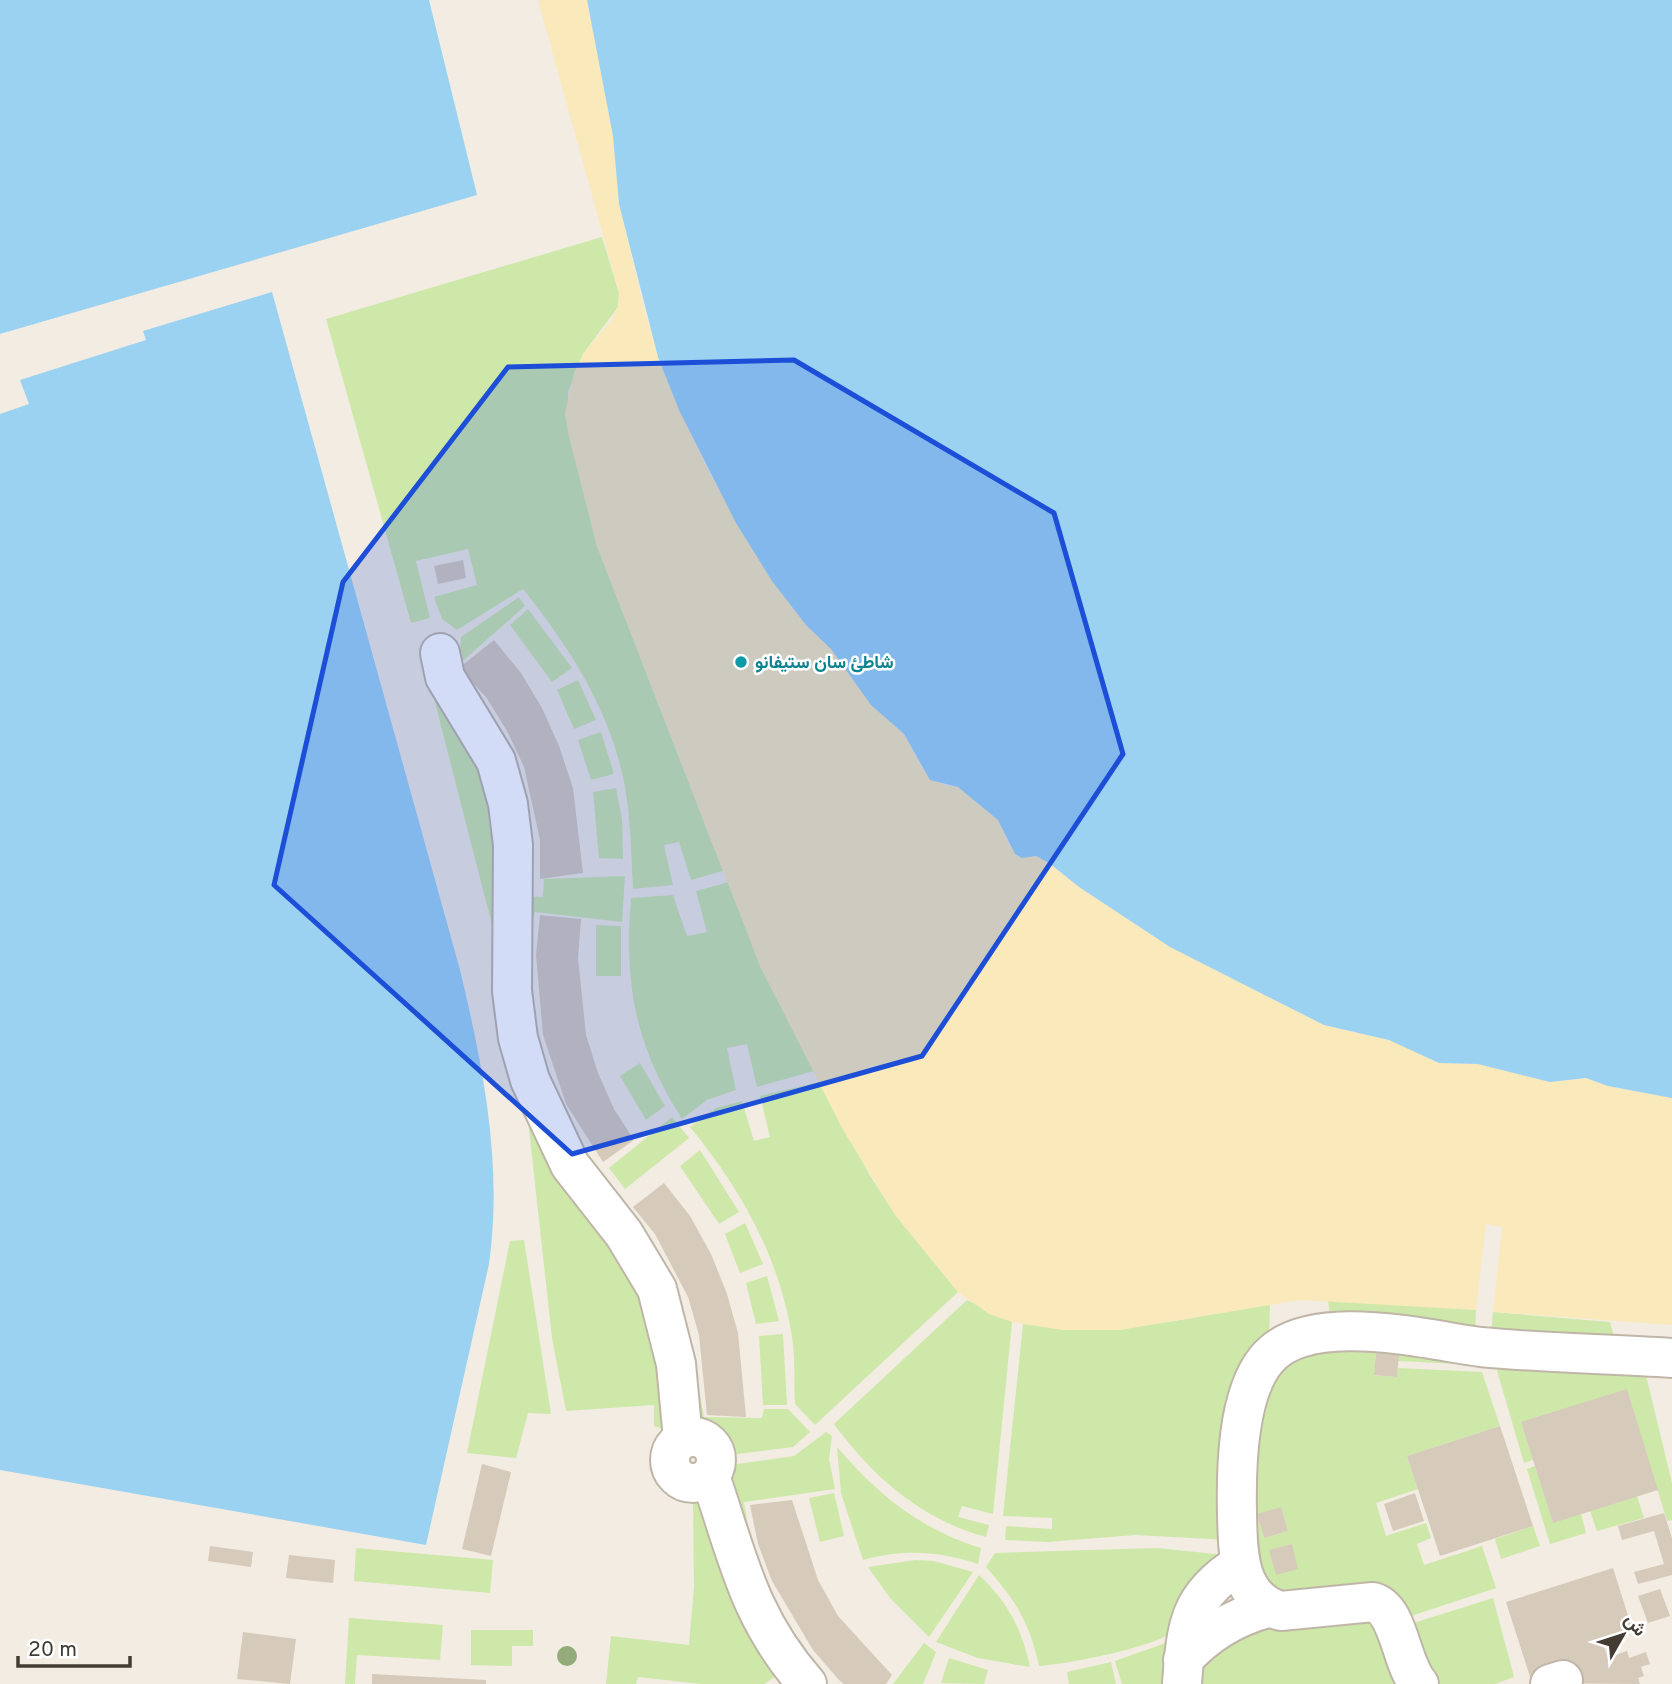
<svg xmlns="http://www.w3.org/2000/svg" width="1672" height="1684" viewBox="0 0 1672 1684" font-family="Overpass,Vazirmatn,sans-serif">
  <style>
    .green { fill: #cee8a9; fill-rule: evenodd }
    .sand { fill: #f9e9bb }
    .water { fill: #9bd2f2 }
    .building { fill: #d6caba }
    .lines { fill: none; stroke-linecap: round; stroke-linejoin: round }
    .street-casing { stroke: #c0b6a8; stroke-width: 42 }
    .street { stroke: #fff; stroke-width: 38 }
    .tree { fill: #94ab7a }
    .marked { fill: #1d4ed8; fill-opacity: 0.2; stroke: #1d4ed8; stroke-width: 5; stroke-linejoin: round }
    .culture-dot { fill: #0f9aa8; stroke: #fff; stroke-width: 2.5 }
    .labels { text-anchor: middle; stroke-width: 5; stroke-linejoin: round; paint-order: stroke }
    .culture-label { font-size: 18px; font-weight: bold; fill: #0d838f; stroke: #fff; text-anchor: start }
  </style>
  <rect width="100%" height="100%" fill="#f2ece2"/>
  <g class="green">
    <path d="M602 237 619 293 618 307 583 354 568 392V432L597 546 723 871 691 880 679 842 664 845 673 885 633 889C631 854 631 817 624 782 609 708 569 647 523 589L457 630 442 619 434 597 477 585 468 549 416 561 430 618 411 623 326 319Z"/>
    <path d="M519 597 525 606 457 666 452 663 460 651 461 637Z"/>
    <path d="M528 609 572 668 552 682 510 625Z"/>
    <path d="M578 680 596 720 574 729 557 690Z"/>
    <path d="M430 683 498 799 501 960Z"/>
    <path d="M601 732 614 774 591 780 578 740Z"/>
    <path d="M616 788 622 819 623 859 599 858 593 792Z"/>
    <path d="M625 876 622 922 535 912 533 920 522 918 524 896 543 897 544 879Z"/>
    <path d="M729 882 760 966 814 1071 757 1087 747 1044 727 1048 736 1090 707 1100 682 1119C635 1045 624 985 631 898L673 895 687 936 707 932 696 891Z"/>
    <path d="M596 925 621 926V976H596Z"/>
    <path d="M640 1063 665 1106 646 1120 620 1076Z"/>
    <path d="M819 1082 869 1174 896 1216 958 1292 815 1425 795 1404C794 1385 795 1364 793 1344 782 1262 742 1190 690 1127L716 1108 742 1101 754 1141 770 1137 760 1096Z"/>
    <path d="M526 1102 651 1305 664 1429 654 1426V1405L566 1411 552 1338Z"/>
    <path d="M672 1117 689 1138 625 1189 609 1168Z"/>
    <path d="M700 1150 739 1212 719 1224 680 1166Z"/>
    <path d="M745 1223 763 1264 740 1273 725 1234Z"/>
    <path d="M524 1240 551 1414 528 1413 516 1458 467 1453 510 1241Z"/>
    <path d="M767 1276 779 1321 756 1324 746 1283Z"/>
    <path d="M967 1300 1012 1322 993 1514 962 1506 958 1517 989 1525 986 1537C922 1520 873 1477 834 1424Z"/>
    <path d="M1328 1300 1476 1310 1475 1337 1331 1327Z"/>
    <path d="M1270 1302 1269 1342 1229 1540 1135 1535 1048 1542 1005 1540 1006 1526 1052 1529V1518L1003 1516 1023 1324C1108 1337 1187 1320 1270 1302Z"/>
    <path d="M1493 1312 1610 1322 1617 1348 1491 1337Z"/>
    <path d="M783 1334 787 1405H763L759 1336Z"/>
    <path d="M1346 1341 1479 1365 1398 1361V1355L1376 1354 1374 1375 1396 1377 1398 1368 1482 1372 1500 1426 1407 1456 1418 1489 1376 1503 1386 1536 1426 1523 1431 1538 1417 1544 1424 1565 1482 1546 1496 1588 1399 1620 1282 1604 1253 1561 1247 1472 1275 1361ZM1281 1508 1288 1531 1264 1538 1257 1514Z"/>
    <path d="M1493 1357 1643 1363 1672 1483V1520L1667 1521 1627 1390 1522 1422 1533 1460 1524 1463Z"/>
    <path d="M696 1375 704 1417 762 1418 764 1409H788L810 1432 793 1447 722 1456 713 1437 694 1429Z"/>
    <path d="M826 1432 832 1436 829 1459 835 1489 744 1502 751 1546 724 1466 794 1456Z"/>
    <path d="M837 1447C877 1494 921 1530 981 1548L978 1564C937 1551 904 1549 863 1560L841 1493Z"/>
    <path d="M1535 1466 1553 1522 1581 1514 1586 1533 1550 1544 1527 1469Z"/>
    <path d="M665 1477 683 1492 709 1498 784 1671 764 1684H701L638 1677 636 1684H606L611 1636 689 1645 694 1587 693 1503 676 1499 655 1483Z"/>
    <path d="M834 1493 844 1536 820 1542 809 1498Z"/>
    <path d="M1637 1496 1644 1518 1597 1531 1590 1511Z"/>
    <path d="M1533 1526 1540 1546 1501 1559 1495 1539Z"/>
    <path d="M356 1548 493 1560 490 1593 354 1581Z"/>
    <path d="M1157 1548 1225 1555C1210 1578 1197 1608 1178 1628 1161 1647 1066 1664 1039 1666 1029 1621 1016 1601 986 1567L995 1553Z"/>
    <path d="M915 1560 934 1561 973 1572 929 1637 890 1598 868 1567Z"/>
    <path d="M979 1575C1007 1601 1022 1629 1030 1667L978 1658 936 1642Z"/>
    <path d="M1493 1598 1514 1677 1495 1684H1434L1401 1627Z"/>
    <path d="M1370 1612 1406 1684H1189L1195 1663 1232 1632Z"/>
    <path d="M349 1618 443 1625 440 1660 357 1655 355 1684H345Z"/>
    <path d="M471 1630H533V1646H512V1666L471 1665Z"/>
    <path d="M1174 1640 1173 1684H1122L1115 1661Z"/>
    <path d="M924 1643 936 1652 923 1684H893Z"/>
    <path d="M949 1658 988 1670 984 1684 941 1683Z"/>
    <path d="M1111 1662 1116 1684H1069L1067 1672Z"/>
  </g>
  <path class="sand" d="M538 0H587L613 136 619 204 642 301 658 357 707 469 772 581 806 625 831 649 871 705 904 734 922 768 943 785 958 787 998 820 1010 847 1022 858 1036 856 1049 863 1079 887 1170 947 1324 1025 1389 1040 1439 1063 1478 1064 1550 1082 1586 1078 1608 1086 1672 1098V1325L1493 1312 1502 1227 1486 1224 1476 1310 1300 1300 1120 1330H1062L1012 1322 989 1314 958 1292 896 1216 843 1130 760 966 597 546 568 432 565 413 574 373 583 354 612 320 618 307 619 293Z"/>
  <g class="water">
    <path d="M0 0H429L477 195 0 334Z"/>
    <path d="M587 0H1672V1098L1608 1086 1586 1078 1550 1082 1478 1064 1439 1063 1389 1040 1324 1025 1170 947 1079 887 1049 863 1036 856 1022 858 1015 854 998 820 958 787 930 780 904 734 871 705 831 649 806 625 772 581 736 523 679 410 658 357 619 204 613 136Z"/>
    <path d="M272 292 460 970C483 1066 503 1164 489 1264L426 1545 0 1470V414L29 404 20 380 146 340 143 331Z"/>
  </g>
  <g class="building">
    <path d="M463 560 466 578 438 584 434 566Z"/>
    <path d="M494 640 521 673 542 708 559 746 573 788 583 873 540 879V840L524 767 507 731 486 697 459 668Z"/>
    <path d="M540 915 581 919 578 958 586 1035 598 1073 614 1109 634 1140 603 1162 566 1104 543 1035 536 955Z"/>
    <path d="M664 1183 690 1216 711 1254 727 1294 738 1333 746 1417 707 1415 699 1335 688 1297 655 1234 633 1207Z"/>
    <path d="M1376 1353 1399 1355 1397 1377 1374 1375Z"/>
    <path d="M1627 1389 1658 1490 1553 1523 1521 1422Z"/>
    <path d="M1500 1426 1533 1526 1440 1556 1407 1456Z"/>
    <path d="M482 1464 511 1472 491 1556 462 1549Z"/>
    <path d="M1415 1493 1424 1521 1393 1531 1384 1504Z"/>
    <path d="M792 1500 818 1580 838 1616 892 1675 886 1684H844L839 1680 813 1650 772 1581 758 1544 750 1505Z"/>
    <path d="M1281 1507 1288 1531 1264 1538 1257 1514Z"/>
    <path d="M1664 1513 1672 1538V1575L1638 1584 1634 1572 1664 1564 1654 1531 1622 1540 1618 1526Z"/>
    <path d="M1292 1544 1298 1569 1276 1575 1269 1550Z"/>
    <path d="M210 1546 253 1552 251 1567 208 1561Z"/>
    <path d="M289 1555 335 1560 333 1583 286 1578Z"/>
    <path d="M1613 1568 1632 1628 1601 1638 1608 1658 1627 1651 1629 1658 1646 1652 1650 1664 1641 1667 1644 1676 1638 1678 1640 1684 1532 1683 1506 1602Z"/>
    <path d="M1660 1589 1670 1616 1648 1623 1638 1596Z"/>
    <path d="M243 1632 296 1639 290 1684 237 1679Z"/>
    <path d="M372 1674 486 1680V1684H372Z"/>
  </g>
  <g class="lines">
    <defs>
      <g id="street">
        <path d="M440 653 445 677 496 761 508 804 513 845 512 991 518 1038 530 1080 570 1165 624 1234 657 1289 676 1364 683 1439"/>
        <circle cx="693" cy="1460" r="23"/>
        <path d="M710 1476C738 1557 748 1617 807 1684"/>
        <path d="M1183 1660C1207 1633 1234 1617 1268 1608"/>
        <path d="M1182 1684C1186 1627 1188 1596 1240 1564"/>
        <path d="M1419 1684C1400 1663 1400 1610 1373 1602L1281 1611C1237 1599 1238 1551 1237 1514 1236 1469 1237 1396 1266 1360 1307 1309 1426 1340 1481 1347 1544 1353 1609 1354 1672 1358"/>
        <path d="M1550 1684 1563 1680"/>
      </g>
    </defs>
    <use href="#street" class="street-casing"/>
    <use href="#street" class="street"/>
  </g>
  <circle class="tree" cx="567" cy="1656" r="10"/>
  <path class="marked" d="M794 360 1054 513 1123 754 922 1056 572 1154 274 885 343 582 508 367Z"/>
  <circle class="culture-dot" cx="741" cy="662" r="7"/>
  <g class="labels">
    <g class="culture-label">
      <text x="755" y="668">شاطئ سان ستيفانو</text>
    </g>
  </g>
  <g transform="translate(1623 1635) rotate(51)" stroke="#ffffff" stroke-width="5" paint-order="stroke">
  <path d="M0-5L12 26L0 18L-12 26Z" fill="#433c32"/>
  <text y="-10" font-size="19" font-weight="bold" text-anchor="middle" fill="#433c32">ش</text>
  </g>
  <path d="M18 1656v10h112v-10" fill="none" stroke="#433c32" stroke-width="3.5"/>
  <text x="28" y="1656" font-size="21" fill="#433c32" stroke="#ffffff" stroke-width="5" paint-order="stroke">20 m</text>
</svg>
